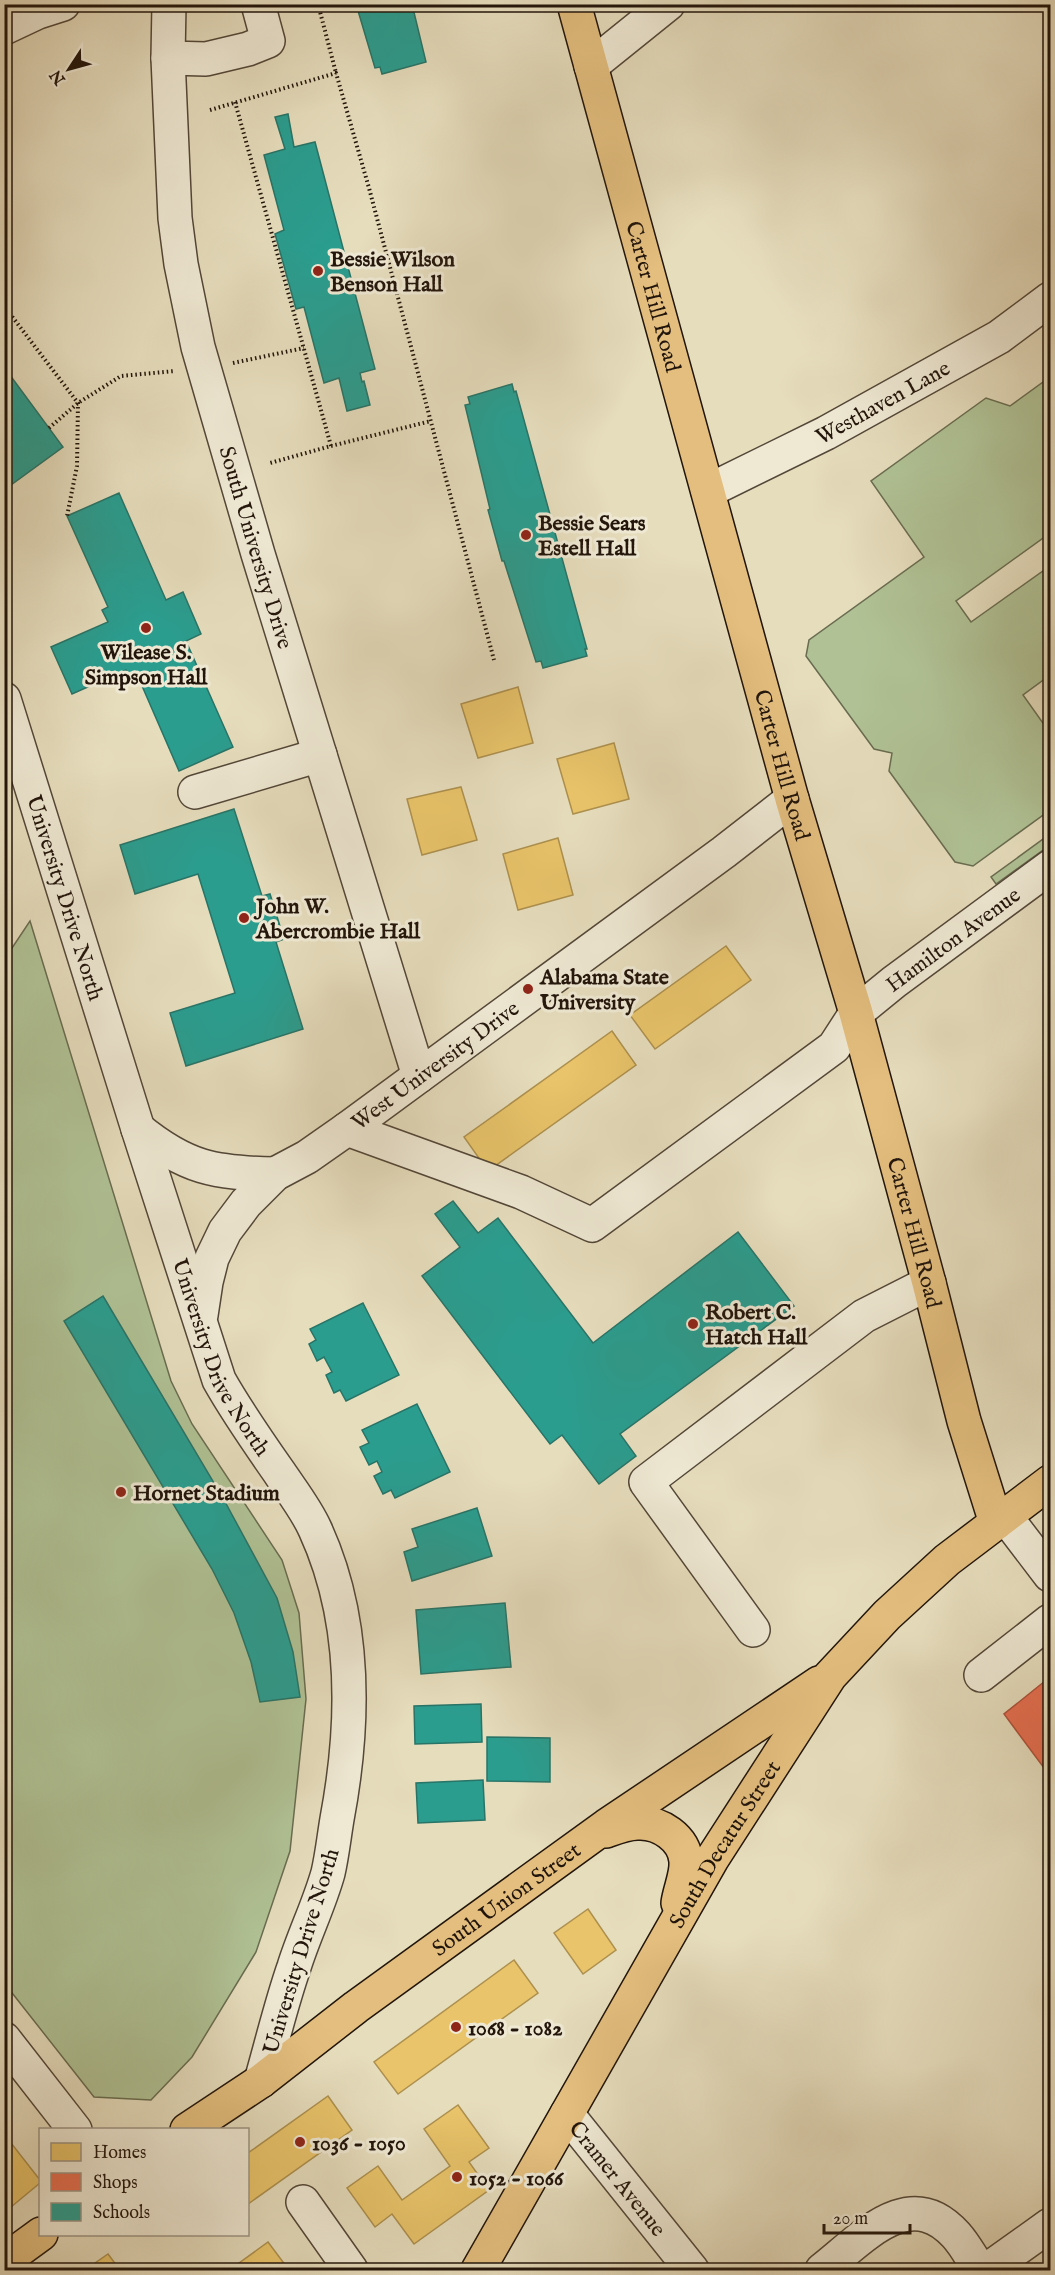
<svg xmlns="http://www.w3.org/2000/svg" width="1055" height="2275" viewBox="0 0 1055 2275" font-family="'IM FELL English',serif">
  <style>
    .green { fill: #b0c295; stroke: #696c50; stroke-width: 1.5 }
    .homes { fill: #e9c46a; stroke: #ad904e; stroke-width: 1.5 }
    .shops { fill: #e76f51; stroke: #ac543c; stroke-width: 1.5 }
    .schools { fill: #2a9d8f; stroke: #287467; stroke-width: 1.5 }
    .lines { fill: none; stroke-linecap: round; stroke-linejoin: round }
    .minor-casing { stroke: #534738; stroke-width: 36 }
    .major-casing { stroke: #22150b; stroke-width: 36 }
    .path { stroke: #22150b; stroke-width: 4; stroke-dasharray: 1.5 3; stroke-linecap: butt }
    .minor { stroke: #efe9d4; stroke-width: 33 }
    .major { stroke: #e3be7e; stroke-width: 33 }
    .poi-dot { fill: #8f2418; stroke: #efe9d4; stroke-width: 2 }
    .labels { text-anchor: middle; stroke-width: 6; stroke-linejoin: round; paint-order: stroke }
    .poi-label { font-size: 22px; font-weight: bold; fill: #22150b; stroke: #efe9d4; text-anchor: start }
    .street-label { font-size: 22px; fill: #22150b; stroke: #efe9d4 }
  </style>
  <rect width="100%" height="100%" fill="#e6ddbd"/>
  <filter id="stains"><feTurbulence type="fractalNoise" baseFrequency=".00333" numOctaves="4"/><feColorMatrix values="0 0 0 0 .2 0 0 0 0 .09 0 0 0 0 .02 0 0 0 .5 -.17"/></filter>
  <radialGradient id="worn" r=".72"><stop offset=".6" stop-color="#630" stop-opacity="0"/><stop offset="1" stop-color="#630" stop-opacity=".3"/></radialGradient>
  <g class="green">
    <path d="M1050 377V533L956 601 971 622 1050 566V675L1023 695 1050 733V810L973 866 955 862 889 771 892 753 874 749 806 656 809 640 924 557 871 481 986 398 1010 406Z"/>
    <path d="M1050 834V845L996 884 991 877Z"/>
    <path d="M30 921 171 1381 192 1424 282 1560 299 1613 306 1699 290 1851 256 1952 192 2057 151 2100 94 2097 5 1984 4 960Z"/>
  </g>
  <g class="homes">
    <path d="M518 687 533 743 478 758 461 704Z"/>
    <path d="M614 743 629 799 573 814 557 759Z"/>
    <path d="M461 787 477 840 422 855 407 799Z"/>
    <path d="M558 838 573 895 518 910 503 854Z"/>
    <path d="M726 946 751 980 655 1049 630 1015Z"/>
    <path d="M612 1031 636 1065 488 1171 464 1137Z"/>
    <path d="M588 1909 616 1950 583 1974 554 1933Z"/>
    <path d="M514 1960 538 1993 398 2094 374 2062Z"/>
    <path d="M328 2096 352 2130 248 2204V2153Z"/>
    <path d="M458 2105 489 2148 469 2162 489 2190 414 2244 392 2214 375 2227 347 2188 378 2166 402 2200 450 2166 424 2129Z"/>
    <path d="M4 2134 40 2180V2183L11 2207 4 2199Z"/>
    <path d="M268 2242 289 2270H238L235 2266Z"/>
    <path d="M108 2254 120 2270H85Z"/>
  </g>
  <path class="shops" d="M1050 1677V1776L1004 1714Z"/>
  <g class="schools">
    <path d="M356 4H412L426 62 382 74 380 67 375 68Z"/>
    <path d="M288 114 294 147 315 142 375 369 360 373 362 382 364 381 370 405 347 411 339 378 324 383 304 307 296 309 275 234 284 230 264 155 285 149 275 117Z"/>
    <path d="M4 367 63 447 4 490Z"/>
    <path d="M512 384 514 392 516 391 587 649H585L587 656 543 668 541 661 536 662 504 561H502L488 510 490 509 465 405 470 404 468 397Z"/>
    <path d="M119 493 166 600 183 592 201 634 186 641 233 747 179 771 139 679 132 682 126 670 72 694 51 647 108 622 102 610 108 607 67 516Z"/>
    <path d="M234 809 262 896 270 894 284 939 276 942 303 1029 186 1066 170 1013 235 993 198 874 135 894 120 845Z"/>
    <path d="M453 1201 478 1233 498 1218 593 1343 738 1232 794 1306 620 1434 636 1456 599 1484 562 1435 550 1444 422 1276 460 1247 435 1214Z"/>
    <path d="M103 1296 223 1498 277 1598 293 1652 300 1697 260 1702 251 1662 234 1613 212 1569 64 1321Z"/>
    <path d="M363 1303 399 1375 346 1401 340 1390 334 1393 326 1375 332 1372 324 1357 317 1361 309 1344 316 1340 310 1329Z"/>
    <path d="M417 1404 450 1472 395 1498 391 1490 383 1494 374 1476 382 1472 377 1461 369 1465 360 1447 369 1443 362 1430Z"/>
    <path d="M477 1508 492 1556 412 1581 404 1552 418 1547 412 1529Z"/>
    <path d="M505 1603 511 1667 421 1674 416 1610Z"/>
    <path d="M481 1704 482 1742 415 1744 414 1706Z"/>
    <path d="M487 1737 550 1738V1782L487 1781Z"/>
    <path d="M483 1780 485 1820 418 1823 416 1783Z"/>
  </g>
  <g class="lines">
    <defs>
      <g id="minor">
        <path id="s1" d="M169 4 168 58 175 218 181 264 198 347 258 554 419 1076"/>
        <path d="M4 28 38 12 63 4"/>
        <path d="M168 58 206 59 248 49 268 41 258 4"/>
        <path d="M591 66 668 4"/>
        <path id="s2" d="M708 491 826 433 999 337 1050 299"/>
        <path id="s3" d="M4 699 138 1129 219 1380C237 1412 258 1442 279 1472 291 1490 306 1509 315 1529 357 1620 355 1723 337 1819 334 1837 332 1856 328 1873 319 1905 304 1935 294 1967 281 2004 272 2043 261 2081"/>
        <path d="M195 792 320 755"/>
        <path d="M138 1129C186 1168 214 1173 275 1174"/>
        <path id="s4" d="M347 1129 521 1192 592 1225 834 1047 856 1013 894 982 1050 867"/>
        <path id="s5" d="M201 1315 206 1282 212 1258 225 1231 246 1203 275 1174 307 1157 347 1129 724 852 792 799"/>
        <path d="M1005 1516 1050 1575"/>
        <path d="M753 1630 646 1482 864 1316 929 1283"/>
        <path d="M981 1675 1050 1621"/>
        <path d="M4 2039 75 2130"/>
        <path id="s6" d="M567 2114 692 2270"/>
        <path d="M303 2202 351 2270"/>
        <path d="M822 2270C862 2239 909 2183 956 2235 966 2246 972 2259 980 2270"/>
        <path d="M987 2270 1050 2225"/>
      </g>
      <g id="major">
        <path id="s7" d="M574 4 792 799 856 1013 929 1283 964 1421 996 1523"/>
        <path d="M606 1831C617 1827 627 1823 638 1823 660 1822 684 1838 686 1861 687 1875 680 1889 678 1903"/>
        <path id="s8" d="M187 2130 261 2081 356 2007 606 1826 819 1683"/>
        <path d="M4 2261 41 2234"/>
        <path id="s9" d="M478 2270 712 1859 830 1676 887 1615 947 1560 1050 1482"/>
      </g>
    </defs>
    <use href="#minor" class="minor-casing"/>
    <use href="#major" class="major-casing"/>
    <g class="path">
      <path d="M318 4 336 73"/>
      <path d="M235 102 331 446 270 463"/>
      <path d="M210 110 336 73 369 188 494 660"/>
      <path d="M4 306 78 403 77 466 67 516"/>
      <path d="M233 363 304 348"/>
      <path d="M49 428 78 403 121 376 175 371"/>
      <path d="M331 446 431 421"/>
    </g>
    <use href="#minor" class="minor"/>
    <use href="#major" class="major"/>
  </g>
  <g class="poi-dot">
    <circle cx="318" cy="271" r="6"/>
    <circle cx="526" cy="535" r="6"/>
    <circle cx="146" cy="628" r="6"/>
    <circle cx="244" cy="918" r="6"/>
    <circle cx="528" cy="989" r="6"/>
    <circle cx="693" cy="1324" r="6"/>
    <circle cx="121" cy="1492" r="6"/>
    <circle cx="456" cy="2027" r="6"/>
    <circle cx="300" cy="2142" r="6"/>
    <circle cx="457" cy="2177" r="6"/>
  </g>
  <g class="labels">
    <g class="poi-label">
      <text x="330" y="266">Bessie Wilson<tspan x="330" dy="25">Benson Hall</tspan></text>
      <text x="538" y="530">Bessie Sears<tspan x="538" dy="25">Estell Hall</tspan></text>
      <text x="146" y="659" text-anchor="middle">Wilease S.<tspan x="146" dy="25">Simpson Hall</tspan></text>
      <text x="256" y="913">John W.<tspan x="256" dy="25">Abercrombie Hall</tspan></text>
      <text x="540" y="984">Alabama State<tspan x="540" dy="25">University</tspan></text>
      <text x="705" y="1319">Robert C.<tspan x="705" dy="25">Hatch Hall</tspan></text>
      <text x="133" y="1500">Hornet Stadium</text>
      <text x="468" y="2035">1068 - 1082</text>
      <text x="312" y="2150">1036 - 1050</text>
      <text x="469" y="2185">1052 - 1066</text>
    </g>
    <g class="street-label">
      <text dy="8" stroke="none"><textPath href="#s7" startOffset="303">Carter Hill Road</textPath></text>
      <text dy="8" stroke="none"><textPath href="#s2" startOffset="196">Westhaven Lane</textPath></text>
      <text dy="8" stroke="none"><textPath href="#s1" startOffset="554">South University Drive</textPath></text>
      <text dy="8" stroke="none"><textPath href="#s7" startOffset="789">Carter Hill Road</textPath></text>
      <text dy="8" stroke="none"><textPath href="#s3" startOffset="208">University Drive North</textPath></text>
      <text dy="8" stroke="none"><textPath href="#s4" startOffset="726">Hamilton Avenue</textPath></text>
      <text dy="8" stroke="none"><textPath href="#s5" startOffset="358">West University Drive</textPath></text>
      <text dy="8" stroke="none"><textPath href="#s7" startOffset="1275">Carter Hill Road</textPath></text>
      <text dy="8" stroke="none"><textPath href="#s3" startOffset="694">University Drive North</textPath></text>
      <text dy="8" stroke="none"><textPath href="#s9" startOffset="492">South Decatur Street</textPath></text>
      <text dy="8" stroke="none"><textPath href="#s8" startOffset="394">South Union Street</textPath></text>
      <text transform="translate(300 1951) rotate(-73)" y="8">University Drive North</text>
      <text dy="8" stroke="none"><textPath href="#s6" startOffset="82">Cramer Avenue</textPath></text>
    </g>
  </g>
  <rect width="1055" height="2275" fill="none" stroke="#e6ddbd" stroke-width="24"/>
  <rect x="6" y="6" width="1043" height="2263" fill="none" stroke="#22150b" stroke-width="3"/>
  <rect x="12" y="12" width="1031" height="2251" fill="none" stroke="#22150b" stroke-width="1.5"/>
  <rect x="39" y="2128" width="210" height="108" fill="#efe9d4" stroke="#9d9484" stroke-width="1.5"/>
  <rect x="51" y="2143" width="30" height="18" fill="#e9c46a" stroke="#9d9484" stroke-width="1.5"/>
  <text x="93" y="2158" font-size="18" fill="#22150b">Homes</text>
  <rect x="51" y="2173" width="30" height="18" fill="#e76f51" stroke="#9d9484" stroke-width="1.5"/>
  <text x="93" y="2188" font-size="18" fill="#22150b">Shops</text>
  <rect x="51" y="2203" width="30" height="18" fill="#2a9d8f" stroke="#9d9484" stroke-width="1.5"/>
  <text x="93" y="2218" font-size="18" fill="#22150b">Schools</text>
  <g transform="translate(69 69) rotate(234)" stroke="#efe9d4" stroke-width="4.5" paint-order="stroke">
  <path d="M0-4.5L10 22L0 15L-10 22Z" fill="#22150b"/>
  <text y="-9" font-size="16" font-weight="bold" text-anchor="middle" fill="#22150b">N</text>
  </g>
  <path d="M824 2224v9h86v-9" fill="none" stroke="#22150b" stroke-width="3"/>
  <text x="833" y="2224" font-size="18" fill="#22150b" stroke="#efe9d4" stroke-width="4.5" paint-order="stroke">20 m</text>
  <rect width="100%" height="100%" filter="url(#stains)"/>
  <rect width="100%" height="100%" fill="url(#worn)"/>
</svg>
